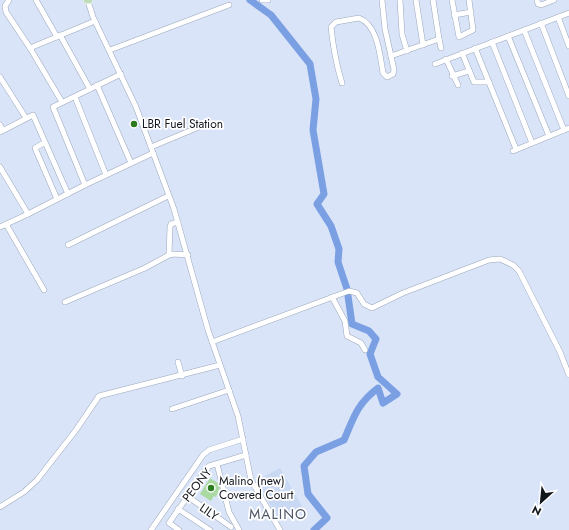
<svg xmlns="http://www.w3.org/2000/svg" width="569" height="530" viewBox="0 0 569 530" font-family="Jost,sans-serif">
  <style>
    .built { fill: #c9d8f3 }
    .green { fill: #aadaa1 }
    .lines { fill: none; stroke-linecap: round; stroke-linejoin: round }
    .river { stroke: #7a9fe3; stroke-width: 7 }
    .minor-casing { stroke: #9ca7ba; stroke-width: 6 }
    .major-casing { stroke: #fff; stroke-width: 8 }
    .minor { stroke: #fff; stroke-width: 5 }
    .major { stroke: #bedcb9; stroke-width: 7 }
    .poi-dot { fill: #2e7a21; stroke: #fff; stroke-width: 1.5 }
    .labels { text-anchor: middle; stroke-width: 3.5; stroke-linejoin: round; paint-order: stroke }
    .poi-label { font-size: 12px; fill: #12161d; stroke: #fff; text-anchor: start }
    .street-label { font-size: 12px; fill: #12161d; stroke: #fff }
    .quarter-label { font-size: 14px; letter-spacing: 1px; fill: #4f5869; stroke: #fff }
  </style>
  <rect width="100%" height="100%" fill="#d9e4f9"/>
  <path class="built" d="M280 468 303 508 279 521 257 480Z"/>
  <path class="green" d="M210 478 221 485 216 497 214 496 211 501 200 494Z"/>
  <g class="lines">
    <path class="river" d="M250 0 271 15 310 64 316 99 313 130 324 194 317 204 331 226 339 249 338 262 347 289 352 324 369 331 376 339 370 354 378 377 397 394 383 403 378 388C357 404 354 417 344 440L316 452 304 466 308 494 327 518 314 530"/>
    <defs>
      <g id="minor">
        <path d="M9 0 5 6 6 12 30 48 62 102"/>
        <path d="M36 0 57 37"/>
        <path d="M262 0H268"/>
        <path d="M382 0 385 29 391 56 439 39 433 0"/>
        <path d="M400 0 402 34 407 51"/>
        <path d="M416 0 423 45"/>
        <path d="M452 0 459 37 473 30 469 0"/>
        <path d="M537 0 538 4 541 5 554 0"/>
        <path d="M88 1 93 17 136 107 174 209 208 330 238 416 251 480 280 530"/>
        <path d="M454 15 471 12"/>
        <path d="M558 17 569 46"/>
        <path d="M541 23 569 96"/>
        <path d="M524 30 564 130"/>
        <path d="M60 35 90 89"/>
        <path d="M508 36 549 136"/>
        <path d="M439 39 441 48"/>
        <path d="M492 42 532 143"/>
        <path d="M30 48 95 21"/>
        <path d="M475 48 516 149"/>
        <path d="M110 50 229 5"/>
        <path d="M462 53 474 82H489"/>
        <path d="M446 59 458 85"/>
        <path d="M435 64 569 13"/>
        <path d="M121 74 53 107 85 185 153 153"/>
        <path d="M452 76 469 71"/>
        <path d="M0 77 26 118"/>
        <path d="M342 83C336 64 333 46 331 27L336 22 359 18C378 25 380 56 383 73L387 77 393 74 394 70 391 56"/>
        <path d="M97 85 131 163"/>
        <path d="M75 97 106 175"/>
        <path d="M0 125 3 130"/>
        <path d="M0 132 33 115 68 194"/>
        <path d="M44 143 35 148 57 199"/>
        <path d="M151 147 199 127"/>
        <path d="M513 151 569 128"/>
        <path d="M0 167 28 214 85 185"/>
        <path d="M6 224 44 290"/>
        <path d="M0 227 28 214"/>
        <path d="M68 245 168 196"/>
        <path d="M169 255 170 227 171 224 178 222"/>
        <path d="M332 297 345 321 347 336 361 343 365 350"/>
        <path d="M65 302 145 268 169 255 174 254 188 255"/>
        <path d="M212 342 349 291 357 293 364 304 372 308 403 293 489 260 500 259 513 265 519 271 560 352 569 375"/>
        <path d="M178 362 182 376"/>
        <path d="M172 409 229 390"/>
        <path d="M217 464 229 512 239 530"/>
        <path d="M187 496 231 527"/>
        <path d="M0 507 24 492 37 480 76 430 99 396 220 365"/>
        <path d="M178 509 210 530"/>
        <path d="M151 530 203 455 209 450 243 439"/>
        <path d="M179 530 169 523 209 466 246 455"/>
      </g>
      <path id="major" d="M87 0H89"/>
    </defs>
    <use href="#minor" class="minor-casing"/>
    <use href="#major" class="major-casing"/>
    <use href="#minor" class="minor"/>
    <use href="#major" class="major"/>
  </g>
  <g class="poi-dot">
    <circle cx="134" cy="124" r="4"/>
    <circle cx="211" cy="488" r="4"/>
  </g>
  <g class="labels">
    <g class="poi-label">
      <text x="142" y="128">LBR Fuel Station</text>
      <text x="219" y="485">Malino (new)<tspan x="219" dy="14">Covered Court</tspan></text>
    </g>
    <g class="street-label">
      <text transform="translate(197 485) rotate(-52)" y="4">PEONY</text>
      <text transform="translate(209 512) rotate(34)" y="4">LILY</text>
    </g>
    <g class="quarter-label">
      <text x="278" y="519">MALINO</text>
    </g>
  </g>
  <g transform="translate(541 502) rotate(207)" stroke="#ffffff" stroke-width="3" paint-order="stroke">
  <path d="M0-3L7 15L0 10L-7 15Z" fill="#12161d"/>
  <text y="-6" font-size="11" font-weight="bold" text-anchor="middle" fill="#12161d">N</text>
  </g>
</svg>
